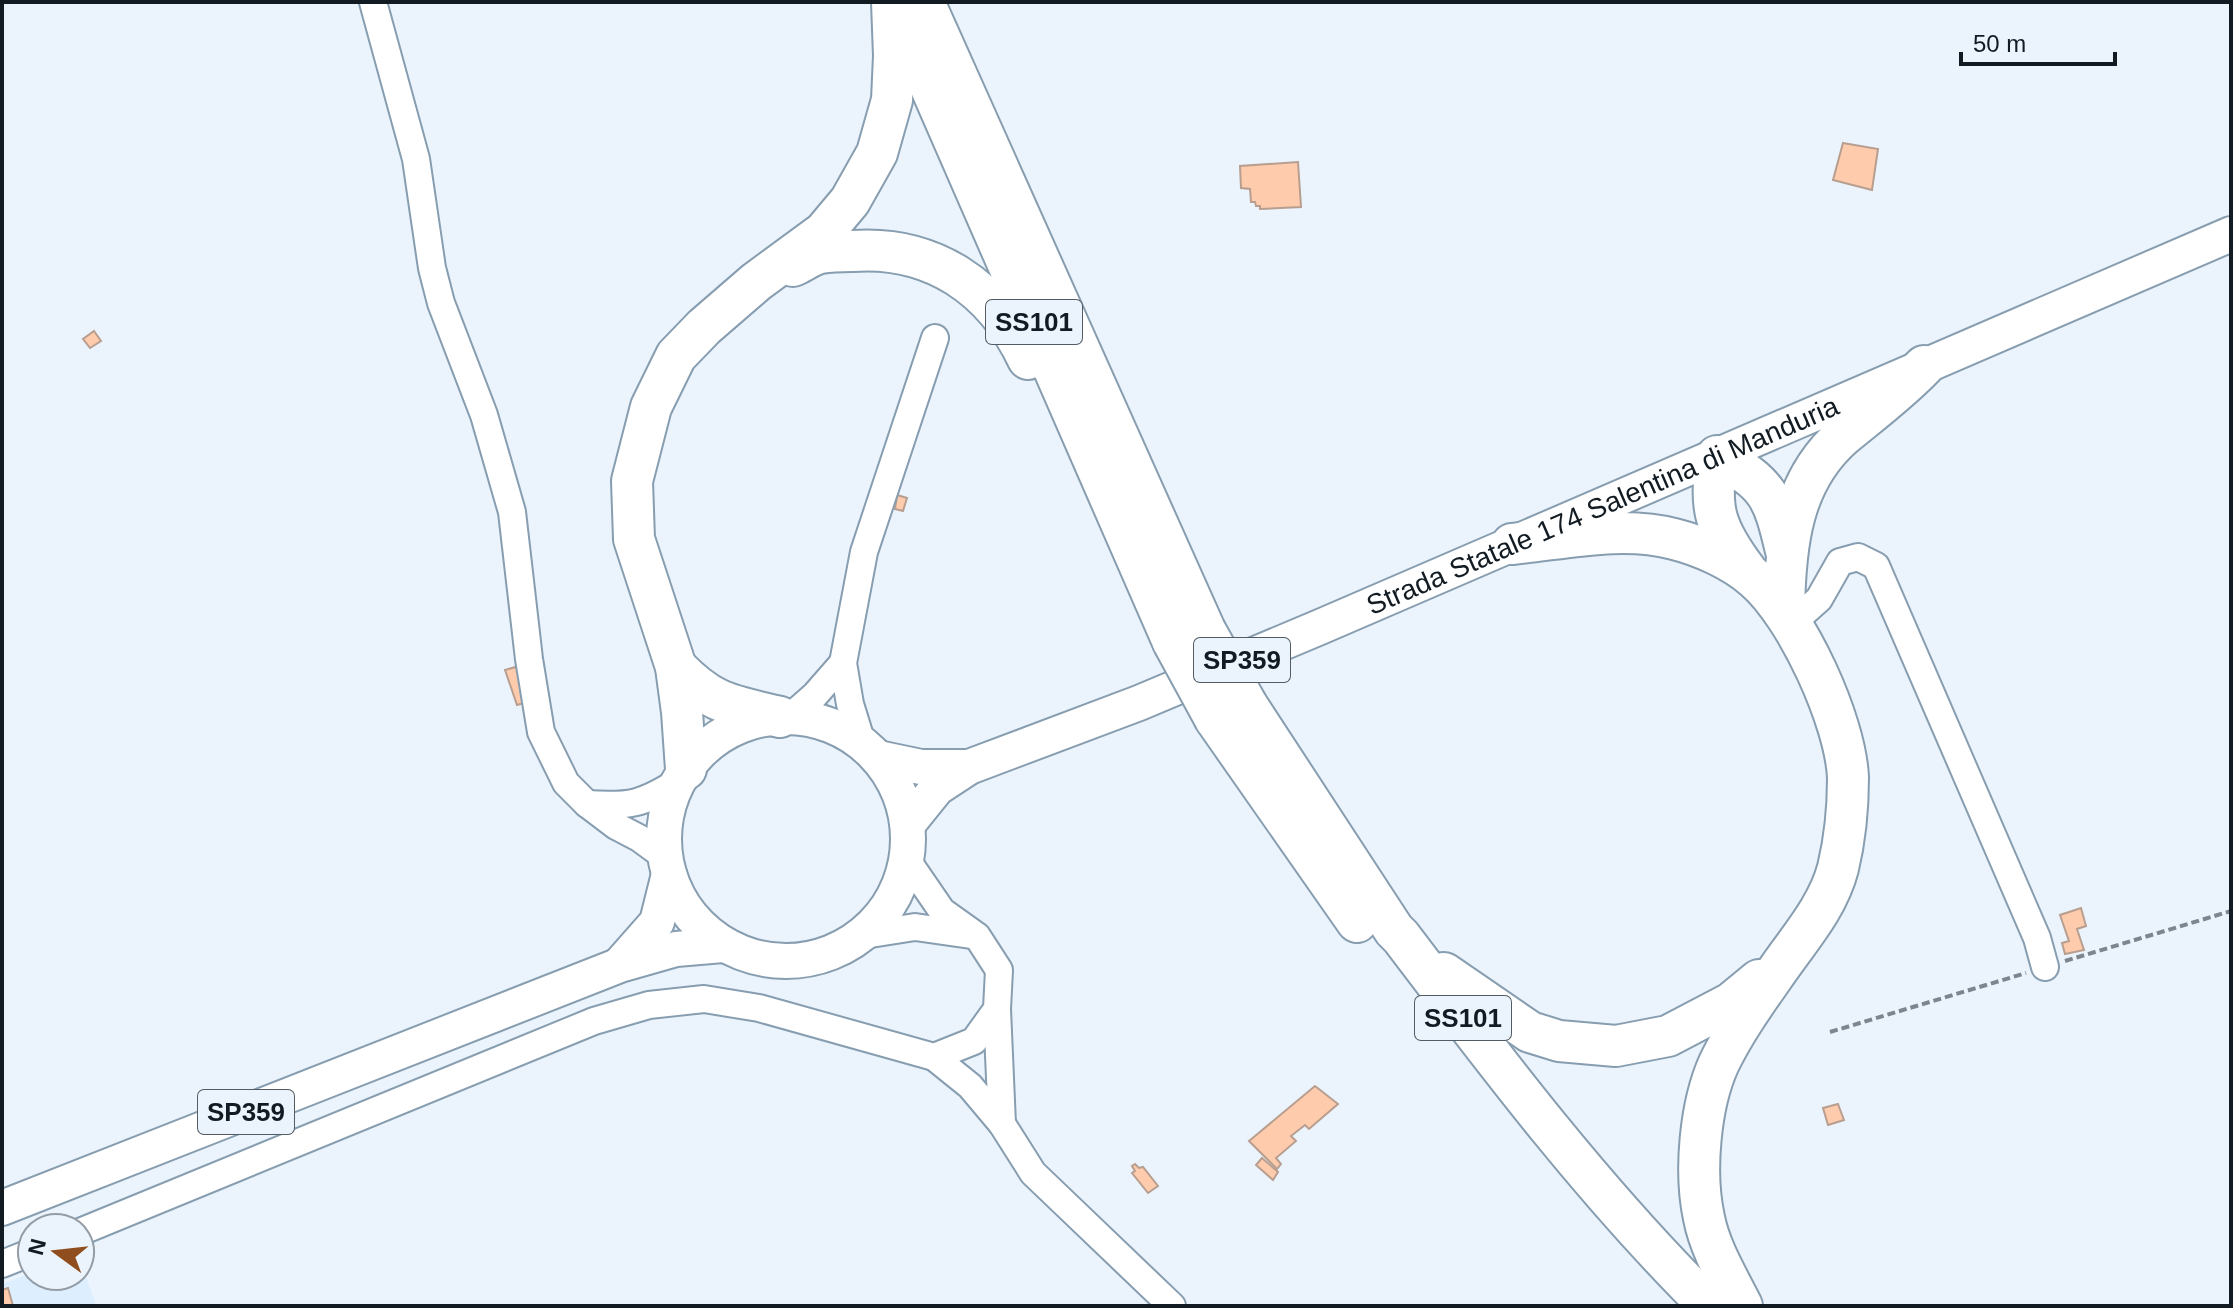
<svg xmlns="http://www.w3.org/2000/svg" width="2233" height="1308" viewBox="0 0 2233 1308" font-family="Arial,sans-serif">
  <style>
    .built { fill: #ddeefe }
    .building { fill: #fecbad; stroke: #b89e8f; stroke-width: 2 }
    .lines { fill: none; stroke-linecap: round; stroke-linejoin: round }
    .minor-casing { stroke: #879db0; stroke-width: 30 }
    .major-casing { stroke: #879db0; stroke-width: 38 }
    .highway-casing { stroke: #879db0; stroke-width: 44 }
    .path { stroke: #7d868e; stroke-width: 4; stroke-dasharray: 8 4; stroke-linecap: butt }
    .minor { stroke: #fff; stroke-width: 26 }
    .major { stroke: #fff; stroke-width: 34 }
    .highway { stroke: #fff; stroke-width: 40 }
    .highway-bridge-casing { stroke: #879db0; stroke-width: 44; stroke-linecap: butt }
    .highway-bridge { stroke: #fff; stroke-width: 40 }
    .labels { text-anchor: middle; stroke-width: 6; stroke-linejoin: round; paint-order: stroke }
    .shield { fill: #ebf4fd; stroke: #535c64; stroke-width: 2 }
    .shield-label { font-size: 26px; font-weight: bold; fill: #121b22 }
    .street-label { font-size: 28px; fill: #121b22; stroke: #ebf4fd }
  </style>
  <rect width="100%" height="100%" fill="#ebf4fd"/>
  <path class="built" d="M80 1258 96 1306H2V1284L32 1273V1276H80Z"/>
  <g class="building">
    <path d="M1843 143 1878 149 1872 190 1833 180Z"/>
    <path d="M1298 162 1301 207 1260 209V206H1256L1255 202H1251L1250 189 1241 188 1240 166Z"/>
    <path d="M94 331 101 341 90 348 83 339Z"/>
    <path d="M897 495 907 498 903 511 895 509Z"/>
    <path d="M519 666 531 701 517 705 505 670Z"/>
    <path d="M2081 908 2086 926 2077 929 2084 950 2065 954 2062 943 2069 941 2060 915Z"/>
    <path d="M1315 1086 1338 1104 1309 1129 1305 1125 1291 1136 1296 1141 1276 1158 1281 1164 1277 1169 1249 1141Z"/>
    <path d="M1838 1104 1844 1120 1828 1125 1823 1108Z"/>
    <path d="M1262 1158 1278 1172 1273 1180 1256 1165Z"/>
    <path d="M1135 1164 1139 1168 1143 1167 1158 1186 1148 1193 1132 1173 1135 1171 1132 1166Z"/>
    <path d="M8 1288 13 1306H2V1290Z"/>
  </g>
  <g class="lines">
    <defs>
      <g id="minor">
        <path d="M373 2 416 159 432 268 441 303 484 415 512 512 529 659 541 732 566 783 587 804 616 826 639 838 665 857"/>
        <path d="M1791 624 1819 599 1840 562 1858 557 1876 566 2037 938 2045 967"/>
        <path d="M790 717 815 695 843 663"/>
        <path d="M862 743 850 704 843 663 864 552 935 338"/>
        <path d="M587 804C630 807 643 804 679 781"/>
        <path d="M864 935 915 927 971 935"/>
        <path d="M997 1009 1002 1124"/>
        <path d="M934 1057 970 1086 1002 1124 1033 1173 1172 1306"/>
        <path d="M80 1232 594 1021 649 1005 704 999 759 1008 934 1057 974 1041 997 1009 999 970 977 936 942 911 907 860"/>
        <path d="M2 1264 32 1252"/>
      </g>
      <g id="major">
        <circle cx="786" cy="839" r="122"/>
        <path d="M878 758 921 767H969"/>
        <path id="s1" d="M908 824 937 788 969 767 1139 703 1320 627 2231 234"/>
        <path d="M620 964 657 922 669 874"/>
        <path d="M2 1208 620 965 676 949 723 945"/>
      </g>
      <g id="highway">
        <path d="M924 2 1205 630"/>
        <path d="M900 17 1173 642"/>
        <path d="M793 266C802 262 811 255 821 253 830 251 842 251 852 251 932 245 994 287 1028 359"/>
        <path d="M1512 544C1564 539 1622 525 1674 539 1702 546 1733 560 1755 579 1797 615 1846 722 1848 778 1848 807 1845 839 1838 868 1828 907 1799 939 1777 971 1756 1001 1735 1030 1719 1063 1700 1105 1694 1172 1704 1218 1710 1249 1728 1278 1742 1306"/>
        <path d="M1746 570C1714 527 1709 508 1717 456 1769 484 1773 496 1786 551"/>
        <path d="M1784 611C1785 546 1791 481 1844 435 1872 412 1899 392 1924 366"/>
        <path d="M676 667C713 705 730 705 780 717"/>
        <path d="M1247 705 1394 930 1401 937C1498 1065 1595 1193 1709 1306"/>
        <path d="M1215 719 1357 922"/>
        <path d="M686 769 682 712 676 667 634 539 632 481 651 407 676 356 704 327 756 282 824 232 850 201 877 153 892 100 894 56 892 2"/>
        <path d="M1444 973 1530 1032 1559 1041 1616 1046 1668 1036 1731 1003 1759 980"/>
      </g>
    </defs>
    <use href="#minor" class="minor-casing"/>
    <use href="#major" class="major-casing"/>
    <use href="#highway" class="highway-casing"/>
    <g class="path">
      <path d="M2065 961 2231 911"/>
      <path d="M1830 1032 2026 973"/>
    </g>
    <use href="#minor" class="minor"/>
    <use href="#major" class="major"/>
    <use href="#highway" class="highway"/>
    <defs>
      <g id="highway-bridge">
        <path d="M1205 630 1247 705"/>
        <path d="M1173 642 1215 719"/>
      </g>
    </defs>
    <use href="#highway-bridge" class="highway-bridge-casing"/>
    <use href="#highway-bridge" class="highway-bridge"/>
  </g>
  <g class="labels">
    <g class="shield">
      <rect x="986" y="300" width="96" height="44" rx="6"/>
      <rect x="1194" y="638" width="96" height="44" rx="6"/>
      <rect x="1415" y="996" width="96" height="44" rx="6"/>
      <rect x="198" y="1090" width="96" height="44" rx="6"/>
    </g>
    <g class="shield-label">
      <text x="1034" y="331">SS101</text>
      <text x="1242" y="669">SP359</text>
      <text x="1463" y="1027">SS101</text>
      <text x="246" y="1121">SP359</text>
    </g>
    <g class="street-label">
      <text dy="10" stroke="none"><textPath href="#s1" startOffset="770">Strada Statale 174 Salentina di Manduria</textPath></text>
    </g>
  </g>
  <rect width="2233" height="1308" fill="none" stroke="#121b22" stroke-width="8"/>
  <g transform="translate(56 1252) rotate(285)"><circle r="38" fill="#ebf4fd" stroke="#949da5" stroke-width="2"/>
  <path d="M0-6L14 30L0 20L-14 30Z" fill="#904d1d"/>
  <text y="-12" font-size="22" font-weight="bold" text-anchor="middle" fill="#121b22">N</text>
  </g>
  <path d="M1961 52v12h154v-12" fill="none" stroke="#121b22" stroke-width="4"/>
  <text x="1973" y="52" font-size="24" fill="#121b22" stroke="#ebf4fd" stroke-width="6" paint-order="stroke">50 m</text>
</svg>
